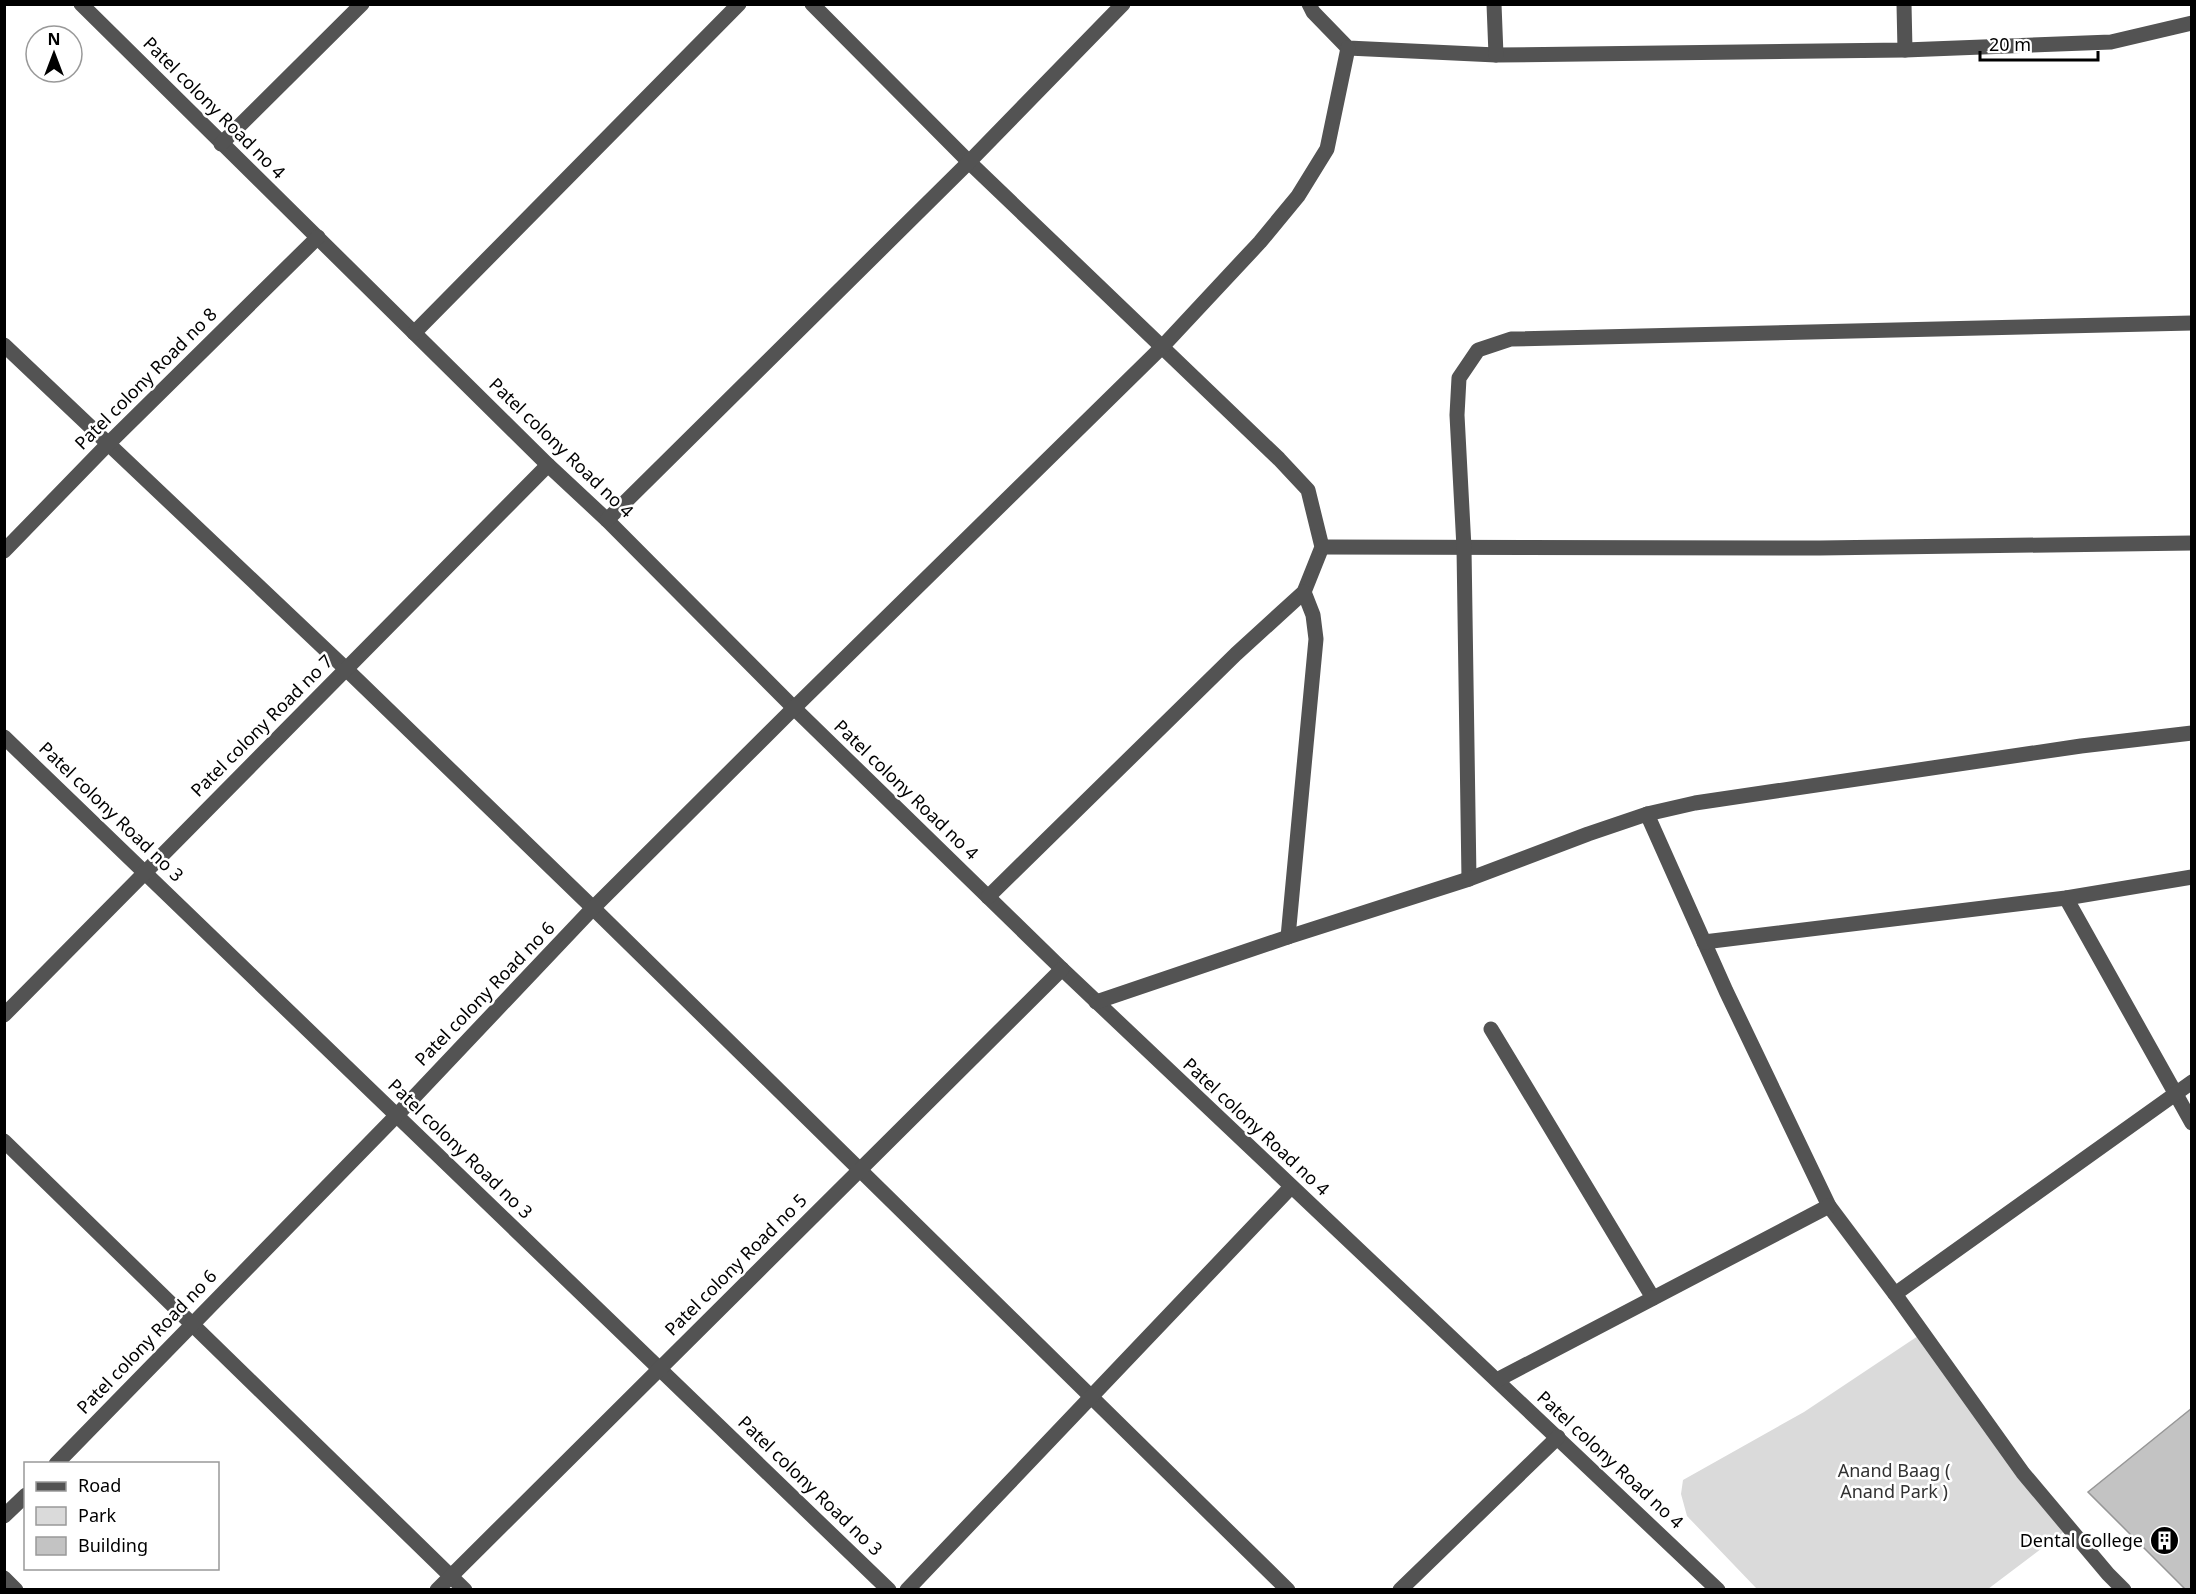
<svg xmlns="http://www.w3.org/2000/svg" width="2196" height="1594" viewBox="0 0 2196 1594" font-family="'Noto Sans',sans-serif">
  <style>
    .green { fill: #dadada }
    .building { fill: #c3c3c3; stroke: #979797; stroke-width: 1.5 }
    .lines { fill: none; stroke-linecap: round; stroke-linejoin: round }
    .minor { stroke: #535353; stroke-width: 15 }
    .labels { text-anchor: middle; stroke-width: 5; stroke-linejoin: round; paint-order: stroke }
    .street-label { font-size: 18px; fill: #000; stroke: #fff }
    .park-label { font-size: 18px; fill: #313131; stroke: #fff }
    .poi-label { font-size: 18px; fill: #000; stroke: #fff; text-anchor: end }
  </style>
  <rect width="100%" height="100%" fill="#fff"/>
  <path class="green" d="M1918 1336 2066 1530 1988 1589H1757L1687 1516 1681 1494 1683 1480 1804 1412Z"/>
  <path class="building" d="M2192 1408V1590H2186L2088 1492Z"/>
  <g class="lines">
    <g class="minor">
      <path d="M81 4 548 465 607 520 794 708 1062 969 1718 1590"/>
      <path d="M812 4 969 162 1279 459 1308 490 1322 547 1304 592 1236 654 988 897"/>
      <path d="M1309 4 1313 12 1348 48 1496 55 1905 50 2111 42 2192 23"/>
      <path d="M1494 4 1496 55"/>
      <path d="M1904 4 1905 50"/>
      <path d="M221 144 362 4"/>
      <path d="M414 333 739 4"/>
      <path d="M4 345 346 669 593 908 1288 1590"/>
      <path d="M607 520 969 162 1123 4"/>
      <path d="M1322 547 1820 548 2192 543"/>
      <path d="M4 551 108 444 318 237"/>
      <path d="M4 737 889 1590"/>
      <path d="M1647 814 1726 991 1829 1206 1895 1294 2023 1473 2108 1574 2124 1590"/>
      <path d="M1469 879 1464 548 1457 415 1459 378 1478 350 1511 339 2192 323"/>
      <path d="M2066 898 2192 1123"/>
      <path d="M1288 937 1316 639 1313 615 1304 592"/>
      <path d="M1704 942 2066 898 2192 877"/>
      <path d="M1096 1002 1288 937 1469 879 1588 834 1647 814 1695 803 2081 746 2192 733"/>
      <path d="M4 1015 548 465"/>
      <path d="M1491 1029 1653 1298"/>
      <path d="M4 1141 465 1590"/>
      <path d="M1895 1294 2192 1082"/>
      <path d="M1497 1380 1829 1206"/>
      <path d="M56 1464 397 1115 593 908 794 708 1162 347 1260 242 1298 196 1327 149 1348 48"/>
      <path d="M4 1516 26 1495"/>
      <path d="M4 1578 16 1590"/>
      <path d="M437 1590 1062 969"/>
      <path d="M907 1590 1291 1187"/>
      <path d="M1400 1590 1558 1437"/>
    </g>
  </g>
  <defs>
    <symbol id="building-disc" viewBox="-11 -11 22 22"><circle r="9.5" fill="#000" stroke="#fff"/><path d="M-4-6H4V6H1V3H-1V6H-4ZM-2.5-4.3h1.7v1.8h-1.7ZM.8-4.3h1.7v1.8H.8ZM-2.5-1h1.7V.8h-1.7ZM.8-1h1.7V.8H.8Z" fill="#fff"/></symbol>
  </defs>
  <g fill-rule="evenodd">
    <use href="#building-disc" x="2148" y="1524" width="33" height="33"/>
  </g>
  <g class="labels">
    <g class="street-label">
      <text transform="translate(214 108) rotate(45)" y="6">Patel colony Road no 4</text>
      <text transform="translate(146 379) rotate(-45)" y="6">Patel colony Road no 8</text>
      <text transform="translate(561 448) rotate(44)" y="6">Patel colony Road no 4</text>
      <text transform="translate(262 726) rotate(-45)" y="6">Patel colony Road no 7</text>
      <text transform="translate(906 790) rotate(44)" y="6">Patel colony Road no 4</text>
      <text transform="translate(111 812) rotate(44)" y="6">Patel colony Road no 3</text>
      <text transform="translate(485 994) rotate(-46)" y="6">Patel colony Road no 6</text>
      <text transform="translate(1256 1127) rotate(43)" y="6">Patel colony Road no 4</text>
      <text transform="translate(460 1149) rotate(44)" y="6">Patel colony Road no 3</text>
      <text transform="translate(736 1265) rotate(-45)" y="6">Patel colony Road no 5</text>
      <text transform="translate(147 1342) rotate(-46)" y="6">Patel colony Road no 6</text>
      <text transform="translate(1610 1460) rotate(43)" y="6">Patel colony Road no 4</text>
      <text transform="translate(810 1486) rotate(44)" y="6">Patel colony Road no 3</text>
    </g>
    <g class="park-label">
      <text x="1894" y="1477">Anand Baag (<tspan x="1894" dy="21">Anand Park )</tspan></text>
    </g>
    <g class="poi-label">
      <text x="2143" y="1547">Dental College</text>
    </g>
  </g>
  <rect width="2196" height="1594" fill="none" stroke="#000000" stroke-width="12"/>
  <rect x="24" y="1462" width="195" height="108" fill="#ffffff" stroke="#999999" stroke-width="1.5"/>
  <rect x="36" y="1482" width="30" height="9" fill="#535353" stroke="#999999" stroke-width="1.5"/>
  <text x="78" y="1492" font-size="18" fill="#000000">Road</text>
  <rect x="36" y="1507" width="30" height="18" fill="#dadada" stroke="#999999" stroke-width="1.5"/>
  <text x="78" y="1522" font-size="18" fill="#000000">Park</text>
  <rect x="36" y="1537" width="30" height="18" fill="#c3c3c3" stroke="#999999" stroke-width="1.5"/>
  <text x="78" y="1552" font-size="18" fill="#000000">Building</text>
  <g transform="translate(54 54)"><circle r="28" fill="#ffffff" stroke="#999999" stroke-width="1.5"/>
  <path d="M0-4.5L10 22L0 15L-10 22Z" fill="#000000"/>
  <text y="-9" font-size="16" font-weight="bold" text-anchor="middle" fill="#000000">N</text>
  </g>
  <path d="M1980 51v9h118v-9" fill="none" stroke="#000000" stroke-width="3"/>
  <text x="1989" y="51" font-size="18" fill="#000000" stroke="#ffffff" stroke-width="4.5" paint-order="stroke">20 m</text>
</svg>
